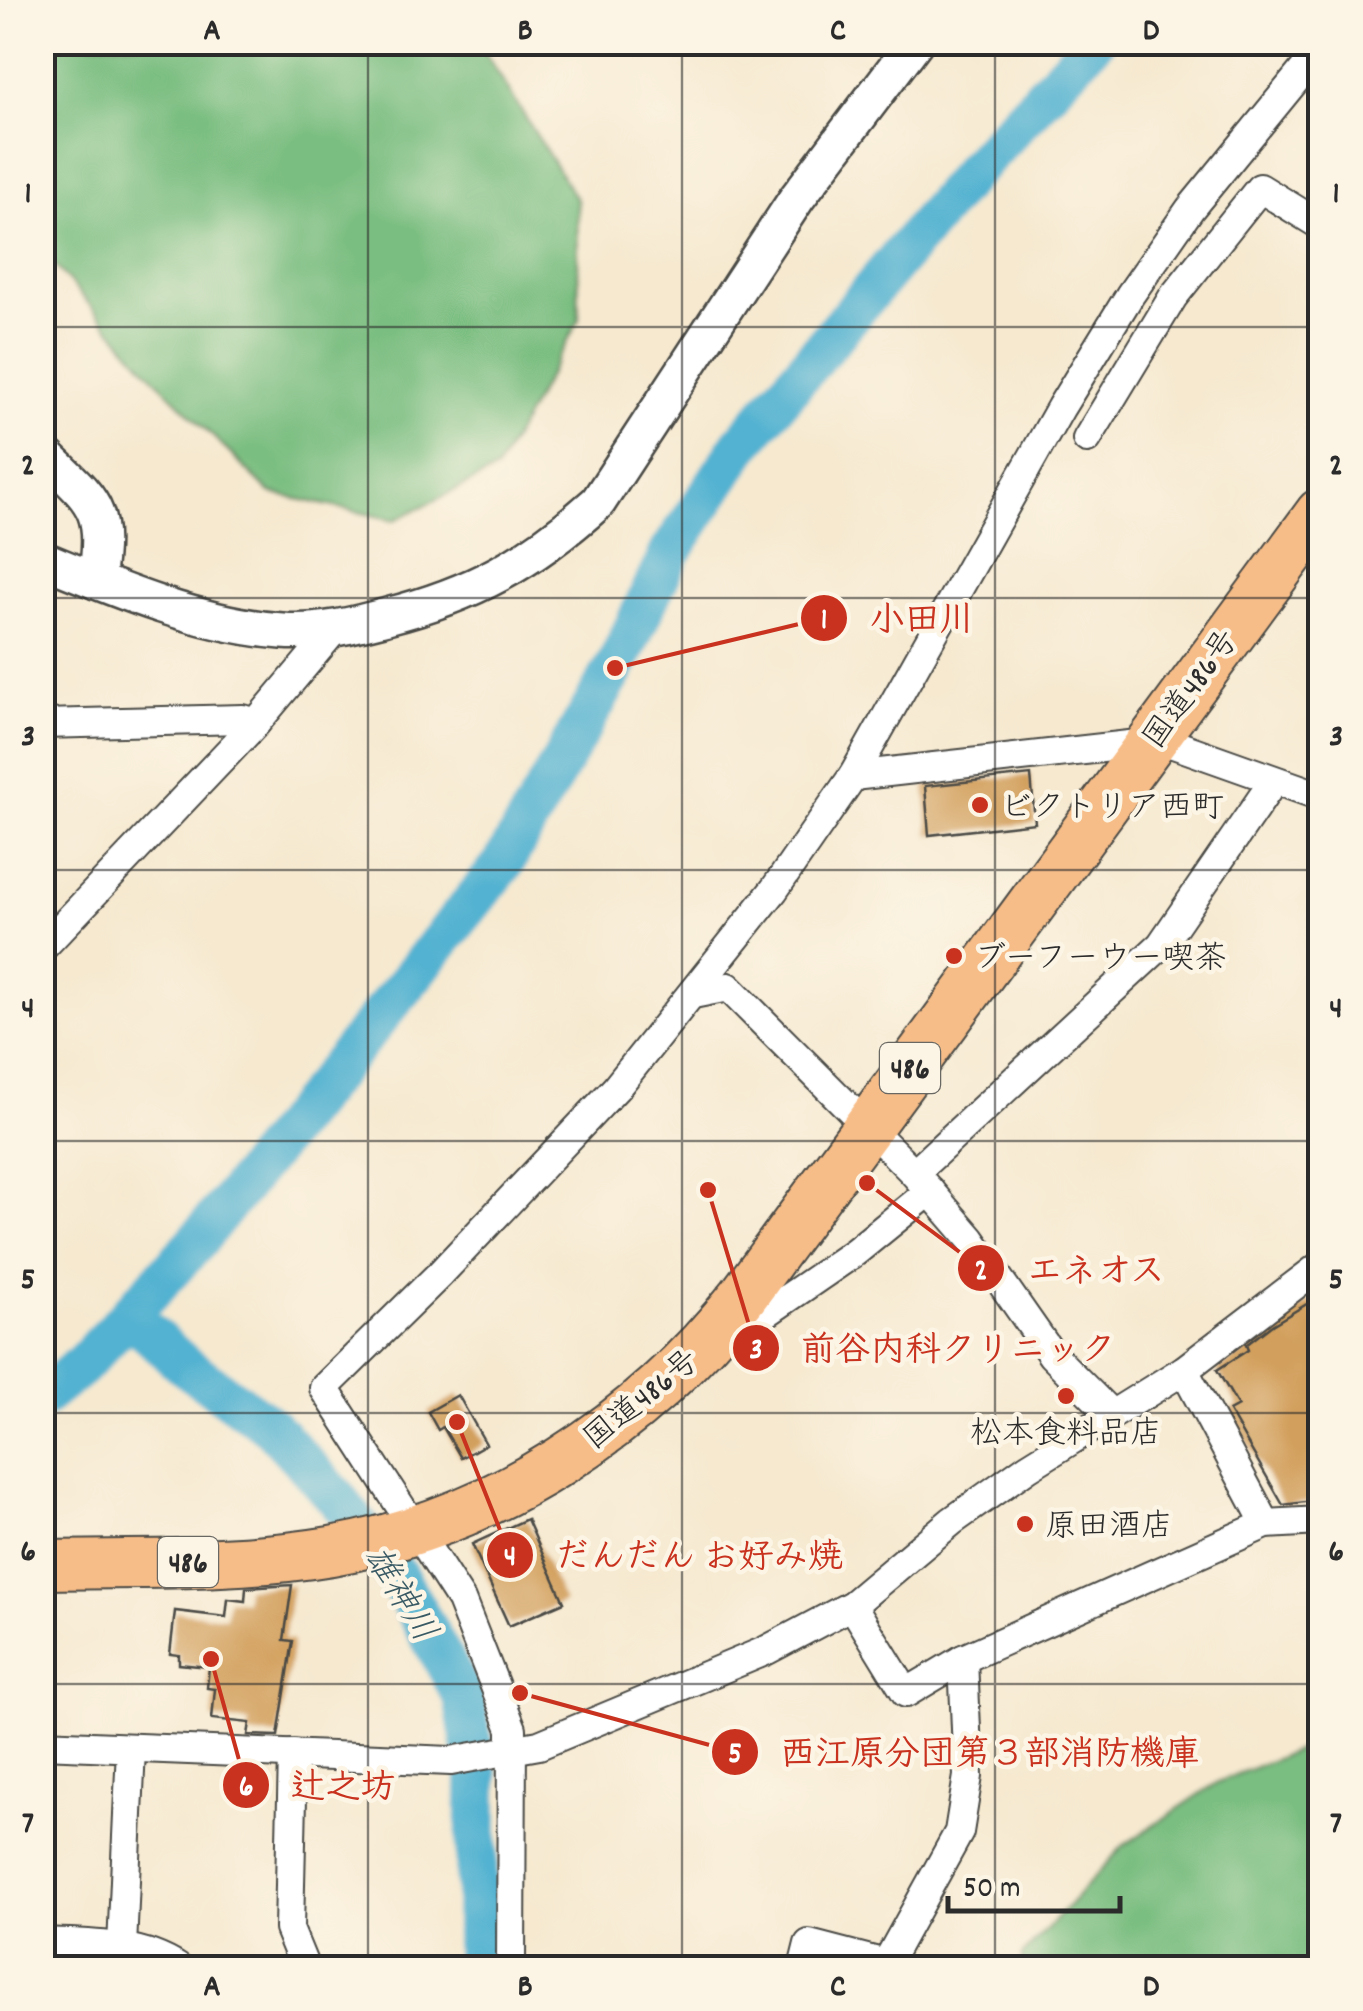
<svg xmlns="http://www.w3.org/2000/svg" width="1363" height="2011" viewBox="0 0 1363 2011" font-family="Dekko,'Klee One',sans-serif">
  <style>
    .forest { fill: #7abe81; stroke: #527456; stroke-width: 2.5 }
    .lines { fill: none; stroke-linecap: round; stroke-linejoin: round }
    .river { stroke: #52b2d1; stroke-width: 42 }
    .building { fill: #d29f5c }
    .minor-casing { stroke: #494844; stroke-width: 32 }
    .tertiary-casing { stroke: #494844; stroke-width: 40 }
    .trunk-casing { stroke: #494844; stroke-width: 52 }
    .minor { stroke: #fff; stroke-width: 28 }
    .tertiary { stroke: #fff; stroke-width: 35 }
    .trunk { stroke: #f7bd88; stroke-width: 48 }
    .grid { fill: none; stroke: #2b2b2b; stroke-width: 2.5; stroke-opacity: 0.55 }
    .poi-dot { fill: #c8321e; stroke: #fcf5e5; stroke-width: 4 }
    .labels { text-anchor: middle; stroke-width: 9; stroke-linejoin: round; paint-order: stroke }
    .shield { fill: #fcf5e5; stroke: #6a6863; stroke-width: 2.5 }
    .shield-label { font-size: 30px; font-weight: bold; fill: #2b2b2b }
    .street-label { font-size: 32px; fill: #2b2b2b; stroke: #fcf5e5 }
    .poi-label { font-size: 32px; fill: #2b2b2b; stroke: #fcf5e5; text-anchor: start }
    .water-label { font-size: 35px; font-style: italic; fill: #395a65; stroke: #fcf5e5 }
    .leader { fill: none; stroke: #c8321e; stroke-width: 4 }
    .callout-dot { fill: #c8321e; stroke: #fcf5e5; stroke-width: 4 }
    .mark-label { font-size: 30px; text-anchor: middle; font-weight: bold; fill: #fff }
    .callout-label { font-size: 35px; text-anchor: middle; font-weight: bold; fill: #c8321e; stroke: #fcf5e5; stroke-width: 9; stroke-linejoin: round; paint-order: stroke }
    .neatline { fill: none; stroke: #2b2b2b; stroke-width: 4 }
    .grid-label { font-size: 32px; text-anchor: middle; font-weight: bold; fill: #2b2b2b }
  </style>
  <rect width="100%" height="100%" fill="#fcf5e5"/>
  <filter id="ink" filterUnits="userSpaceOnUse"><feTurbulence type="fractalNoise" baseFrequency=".01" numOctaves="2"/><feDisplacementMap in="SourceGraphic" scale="20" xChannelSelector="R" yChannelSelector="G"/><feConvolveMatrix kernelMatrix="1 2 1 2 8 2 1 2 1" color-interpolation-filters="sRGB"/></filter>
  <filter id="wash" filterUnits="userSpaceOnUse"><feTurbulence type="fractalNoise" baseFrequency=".0048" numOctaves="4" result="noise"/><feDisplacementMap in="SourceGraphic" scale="40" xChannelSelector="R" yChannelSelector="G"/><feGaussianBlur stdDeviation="2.25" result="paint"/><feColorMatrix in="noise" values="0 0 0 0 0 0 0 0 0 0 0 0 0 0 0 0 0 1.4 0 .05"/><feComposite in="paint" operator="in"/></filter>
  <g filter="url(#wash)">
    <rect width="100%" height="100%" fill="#f6e9d0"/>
    <g class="forest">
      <path d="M42 43H479L577 200 579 320 496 470 395 520 270 493 157 381 43 252Z"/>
      <path d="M1320 1741V1968H1023L1022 1956 1123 1846 1218 1782Z"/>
    </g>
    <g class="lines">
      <g class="river">
        <path d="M129 1315 184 1365 271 1427 335 1496 396 1574 464 1697 477 1774 476 1968"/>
        <path d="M42 1397 81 1366 194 1245 503 864 615 668 670 553 741 445 971 172 1093 42"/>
      </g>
    </g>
    <g id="blocks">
      <g class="building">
        <path d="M1031 775 1035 823 929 835 925 786Z"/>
        <path d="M1320 1296V1500L1283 1505 1229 1411 1238 1406 1217 1370 1248 1350 1246 1345 1272 1325Z"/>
        <path d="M458 1395 486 1444 461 1458 443 1427 438 1430 428 1412Z"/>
        <path d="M527 1519 564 1602 509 1626 472 1544Z"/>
        <path d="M292 1585 284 1640 293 1641 278 1736 248 1735 250 1723 212 1719 215 1689 207 1688 209 1667 179 1664V1655L170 1654 175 1611 226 1617 228 1599 245 1601 246 1588Z"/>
      </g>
    </g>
  </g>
  <g filter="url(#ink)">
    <use href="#blocks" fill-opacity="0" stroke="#494844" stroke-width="2.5"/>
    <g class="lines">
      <defs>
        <g id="minor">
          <path d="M1087 439 1173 297 1260 188 1320 225"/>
          <path d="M42 724 243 719 256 723"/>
          <path d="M853 776 1165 741 1320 796"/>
          <path d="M42 948 256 723 334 630"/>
          <path d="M693 994 728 987 914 1173 971 1239 1052 1355 1111 1414"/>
          <path d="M914 1173 1161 945 1273 782"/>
          <path d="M743 1296 769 1311 855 1252 930 1191"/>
          <path d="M1184 1370 1266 1524"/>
          <path d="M852 1605 906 1693 963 1659 1266 1524 1320 1521"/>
          <path d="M42 1744 451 1761 539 1745 765 1651 852 1605 952 1521 1028 1467 1184 1370 1320 1266"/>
          <path d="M293 1754 289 1929 305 1968"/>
          <path d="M42 1942C88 1944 139 1942 178 1968"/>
          <path d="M122 1947 131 1748"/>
          <path d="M511 1968 512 1729 461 1600 324 1388 440 1274 616 1088 774 890 853 776 1061 407 1130 295 1190 209 1320 50"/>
          <path d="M803 1968 809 1944 886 1964 959 1832 968 1776 963 1659"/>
        </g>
        <g id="tertiary">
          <path d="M42 452C95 504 107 505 96 581"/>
          <path d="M42 559C117 590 201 625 282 631 319 634 352 625 387 616 474 594 531 562 598 502L797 198 915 42"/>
        </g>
        <path id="trunk" d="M42 1565C138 1563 236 1567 331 1551 494 1523 643 1424 743 1296L1320 513"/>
      </defs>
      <use href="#minor" class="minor-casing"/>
      <use href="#tertiary" class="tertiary-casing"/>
      <use href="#trunk" class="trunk-casing"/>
      <use href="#minor" class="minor"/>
      <use href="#tertiary" class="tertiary"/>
      <use href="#trunk" class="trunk"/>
    </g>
  </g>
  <path class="grid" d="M368 42V1968M682 42V1968M995 42V1968M42 327H1320M42 598H1320M42 870H1320M42 1141H1320M42 1413H1320M42 1684H1320"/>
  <g class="poi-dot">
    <circle cx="980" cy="805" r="10"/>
    <circle cx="954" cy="956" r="10"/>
    <circle cx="1066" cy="1396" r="10"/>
    <circle cx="1025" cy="1524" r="10"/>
  </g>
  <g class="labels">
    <g class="shield">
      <rect x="880" y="1043" width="60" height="50" rx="8"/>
      <rect x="158" y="1537" width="60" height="50" rx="8"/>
    </g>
    <g class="shield-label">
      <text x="910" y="1078">486</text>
      <text x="188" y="1572">486</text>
    </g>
    <g class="street-label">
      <text transform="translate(1189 688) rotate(-54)" y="11">国道486号</text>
      <text transform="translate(640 1398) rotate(-39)" y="11">国道486号</text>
    </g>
    <g class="poi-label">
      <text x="1000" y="816">ビクトリア西町</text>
      <text x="974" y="967">ブーフーウー喫茶</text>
      <text x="1066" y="1442" text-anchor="middle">松本食料品店</text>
      <text x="1045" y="1535">原田酒店</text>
    </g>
    <g class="water-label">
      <text transform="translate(402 1593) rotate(58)" y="12">雄神川</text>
    </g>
  </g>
  <path class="leader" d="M615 668L824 618M867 1183L981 1268M708 1190L756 1348M457 1422L510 1555M520 1693L735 1752M211 1659L246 1785"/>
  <g class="callout-dot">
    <circle cx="615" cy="668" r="10"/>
    <circle cx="867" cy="1183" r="10"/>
    <circle cx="708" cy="1190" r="10"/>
    <circle cx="457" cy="1422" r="10"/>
    <circle cx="520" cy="1693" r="10"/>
    <circle cx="211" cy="1659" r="10"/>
    <circle cx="824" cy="618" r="25"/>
    <circle cx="981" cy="1268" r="25"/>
    <circle cx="756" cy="1348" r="25"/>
    <circle cx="510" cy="1555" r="25"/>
    <circle cx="735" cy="1752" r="25"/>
    <circle cx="246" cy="1785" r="25"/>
  </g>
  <g class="mark-label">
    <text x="824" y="628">1</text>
    <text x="981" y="1279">2</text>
    <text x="756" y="1358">3</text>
    <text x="510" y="1565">4</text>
    <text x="735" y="1762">5</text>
    <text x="246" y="1795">6</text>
  </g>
  <g class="callout-label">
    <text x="922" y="630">小田川</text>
    <text x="1096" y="1281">エネオス</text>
    <text x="958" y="1360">前谷内科クリニック</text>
    <text x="699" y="1567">だんだん お好み焼</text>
    <text x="990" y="1764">西江原分団第３部消防機庫</text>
    <text x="343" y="1797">辻之坊</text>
  </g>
  <rect width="1363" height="2011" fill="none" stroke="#fcf5e5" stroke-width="110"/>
  <path d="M948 1896v15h172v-15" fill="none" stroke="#2b2b2b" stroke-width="5"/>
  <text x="963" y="1896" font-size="30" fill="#2b2b2b" stroke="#fcf5e5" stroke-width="8" paint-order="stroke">50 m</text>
  <rect x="55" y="55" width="1253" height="1901" class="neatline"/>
  <g class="grid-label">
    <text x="212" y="39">A</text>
    <text x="525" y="39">B</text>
    <text x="838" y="39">C</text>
    <text x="1151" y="39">D</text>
    <text x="28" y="202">1</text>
    <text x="1336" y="202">1</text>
    <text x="28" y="474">2</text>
    <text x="1336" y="474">2</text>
    <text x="28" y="745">3</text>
    <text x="1336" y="745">3</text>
    <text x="28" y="1017">4</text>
    <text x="1336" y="1017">4</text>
    <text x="28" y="1288">5</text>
    <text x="1336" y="1288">5</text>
    <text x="28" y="1560">6</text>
    <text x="1336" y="1560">6</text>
    <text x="28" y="1832">7</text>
    <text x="1336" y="1832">7</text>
    <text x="212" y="1995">A</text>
    <text x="525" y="1995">B</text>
    <text x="838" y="1995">C</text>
    <text x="1151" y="1995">D</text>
  </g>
</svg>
